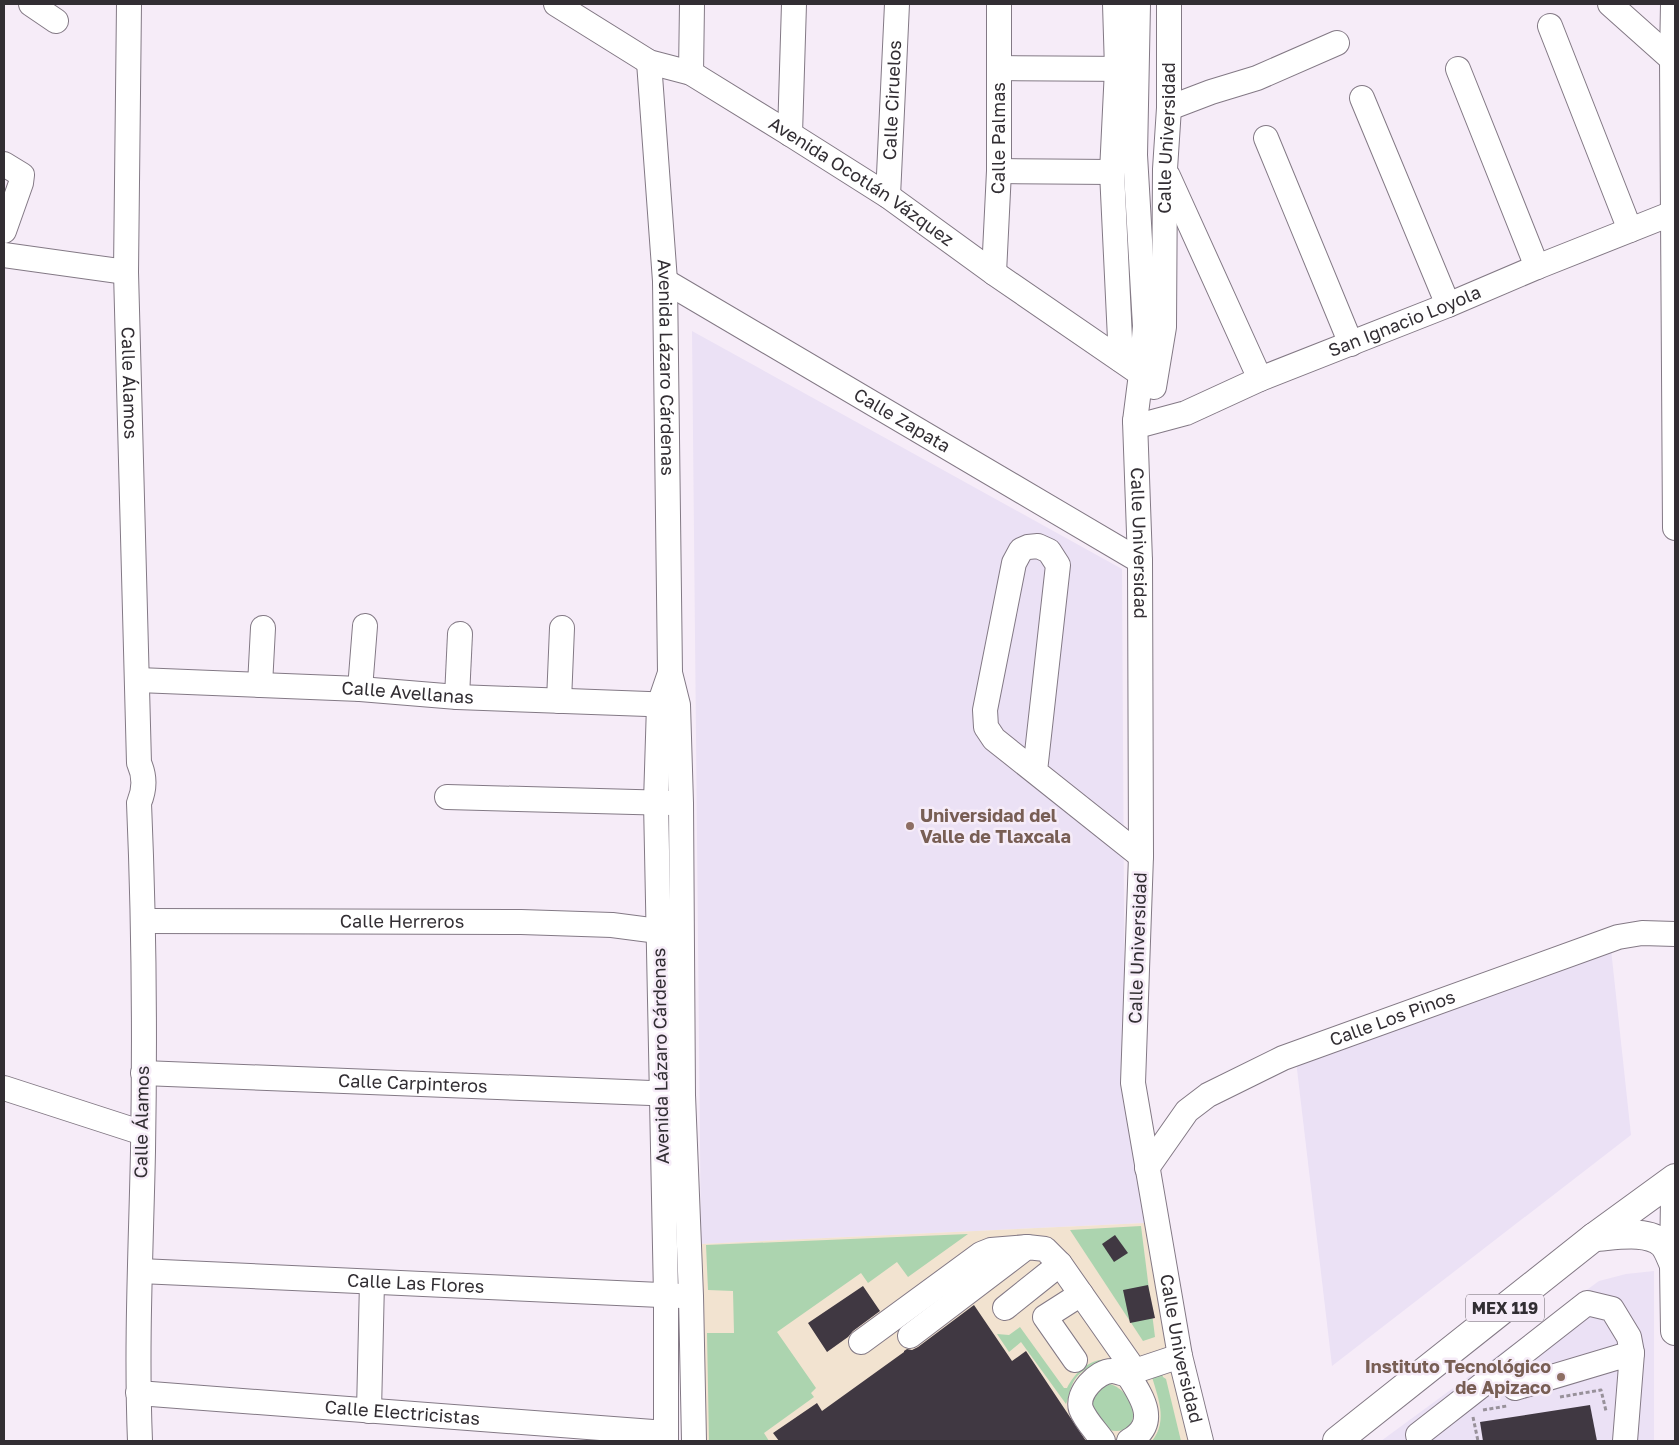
<svg xmlns="http://www.w3.org/2000/svg" width="1679" height="1445" viewBox="0 0 1679 1445" font-family="'Golos Text',sans-serif">
  <style>
    .education { fill: #ebe1f5 }
    .medical { fill: #f2e3d0 }
    .green { fill: #acd4af }
    .building { fill: #403842 }
    .lines { fill: none; stroke-linecap: round; stroke-linejoin: round }
    .minor-casing { stroke: #837985; stroke-width: 26 }
    .major-casing { stroke: #837985; stroke-width: 30 }
    .path { stroke: #98919a; stroke-width: 3; stroke-dasharray: 4 2.5; stroke-linecap: butt }
    .minor { stroke: #fff; stroke-width: 24 }
    .major { stroke: #fff; stroke-width: 28 }
    .education-dot { fill: #8d6e63; stroke: #f6ecf8; stroke-width: 2 }
    .labels { text-anchor: middle; stroke-width: 5; stroke-linejoin: round; paint-order: stroke }
    .shield { fill: #f6ecf8; stroke: #6d676e; stroke-width: 1 }
    .shield-label { font-size: 16px; font-weight: bold; fill: #322e33 }
    .street-label { font-size: 18px; fill: #322e33; stroke: #f6ecf8 }
    .education-label { font-size: 18px; font-weight: bold; fill: #785e54; stroke: #f6ecf8; text-anchor: start }
  </style>
  <rect width="100%" height="100%" fill="#f6ecf8"/>
  <g class="education">
    <path d="M692 331 1122 569 1125 1082 1145 1223 701 1244Z"/>
    <path d="M1611 949 1631 1135 1332 1366 1296 1061Z"/>
    <path d="M1654 1271V1441H1381L1599 1281 1626 1274Z"/>
  </g>
  <path class="medical" d="M1145 1223 1190 1441H702L701 1244Z"/>
  <g class="green">
    <path d="M1141 1226 1155 1337 1143 1341 1070 1230Z"/>
    <path d="M968 1234 908 1277 897 1262 868 1283 861 1273 777 1332 816 1388 811 1393 814 1397 764 1433 769 1441H709L707 1333H734L733 1291 708 1290 706 1245Z"/>
    <path d="M1020 1327 1064 1388H1067C1076 1371 1091 1357 1112 1360 1096 1364 1079 1368 1072 1385 1069 1391 1069 1398 1066 1404L1021 1342 1009 1352 997 1334 1009 1335Z"/>
    <path d="M1159 1366 1163 1377 1166 1379 1181 1441H1152C1169 1420 1157 1396 1151 1373Z"/>
    <path d="M1110 1384C1137 1392 1145 1438 1109 1430 1097 1413 1078 1393 1110 1384Z"/>
  </g>
  <g class="building">
    <path d="M1115 1235 1128 1253 1114 1262 1102 1244Z"/>
    <path d="M1148 1285 1155 1318 1130 1323 1123 1290Z"/>
    <path d="M863 1286 880 1311 853 1331 848 1337 827 1352 808 1323Z"/>
    <path d="M974 1305 1012 1361 1026 1351 1086 1441H779L773 1433 817 1403 822 1411 904 1352V1351L907 1349 912 1350 918 1347Z"/>
    <path d="M1590 1405 1597 1441H1483L1480 1422Z"/>
  </g>
  <g class="lines">
    <defs>
      <g id="minor">
        <path d="M31 4 56 21"/>
        <path id="s1" d="M129 4 126 272 139 763C145 776 145 789 139 803 144 919 145 1035 143 1151 141 1247 136 1345 140 1441"/>
        <path id="s2" d="M556 4 649 62 691 73 790 134 888 196 994 273 1141 374 1154 379"/>
        <path d="M1115 4 1117 69 1112 172 1121 360"/>
        <path id="s3" d="M1138 4 1135 155 1145 326 1141 374 1135 421 1140 561 1141 856 1133 1083 1180 1356 1201 1441"/>
        <path d="M1610 4 1675 62"/>
        <path d="M1673 4 1672 59 1675 528"/>
        <path d="M1550 26 1630 230"/>
        <path id="s4" d="M649 62 665 281 670 673 678 705 681 803 683 1095 691 1296 694 1441"/>
        <path d="M999 68 1132 69"/>
        <path d="M1458 69 1537 267"/>
        <path d="M691 73 692 4"/>
        <path d="M1362 98 1448 305"/>
        <path d="M1169 108 1211 92 1257 78 1337 43"/>
        <path d="M790 134 794 4"/>
        <path d="M1266 138 1351 344"/>
        <path d="M4 164 22 175 21 183 4 231"/>
        <path d="M999 171 1112 172"/>
        <path d="M1168 176 1260 379"/>
        <path id="s5" d="M888 196 897 4"/>
        <path d="M4 255 126 272"/>
        <path id="s6" d="M994 273 999 171V4"/>
        <path id="s7" d="M665 281 1140 561"/>
        <path id="s8" d="M1154 387 1164 327 1165 169 1169 108V4"/>
        <path id="s9" d="M1135 421 1145 424 1186 413 1260 379 1448 305 1537 267 1673 213"/>
        <path id="s10" d="M138 680 360 689 457 697 675 705"/>
        <path d="M260 685 263 628"/>
        <path d="M360 689 365 626"/>
        <path d="M457 697 460 634"/>
        <path d="M559 701 562 628"/>
        <path d="M1035 771 1058 565 1049 551 1038 546 1028 547 1021 550 1014 563 985 710 986 727 994 739 1141 856"/>
        <path d="M447 797 672 803"/>
        <path id="s11" d="M144 921 521 922 612 925 658 931"/>
        <path id="s12" d="M143 1073 676 1094"/>
        <path d="M4 1088 143 1133"/>
        <path id="s13" d="M1147 1168 1187 1111 1208 1095 1283 1058 1618 937 1642 933 1675 934"/>
        <path id="s14" d="M140 1271 682 1296"/>
        <path d="M1005 1308 1060 1264"/>
        <path d="M910 1336 1027 1247 1045 1249 1060 1264 1135 1371 1180 1356"/>
        <path d="M861 1342 981 1254 991 1250 1027 1247"/>
        <path d="M1075 1360 1045 1317 1081 1294"/>
        <path d="M1128 1375C1142 1397 1160 1423 1129 1441"/>
        <path d="M1515 1388 1632 1353 1625 1441"/>
        <path id="s15" d="M138 1393 666 1433"/>
        <path d="M369 1411 372 1282"/>
        <path d="M1418 1435 1587 1303 1612 1309 1629 1337 1632 1353"/>
        <path d="M666 1441V1296L656 802 659 705 670 673"/>
        <path d="M1103 1441C1096 1431 1085 1420 1081 1409 1076 1393 1097 1371 1112 1371 1117 1371 1123 1374 1128 1375L1135 1371"/>
      </g>
      <g id="major">
        <path d="M1675 1198 1674 1265 1675 1331"/>
        <path d="M1594 1237C1614 1236 1648 1229 1663 1244 1668 1249 1671 1259 1674 1265"/>
        <path d="M1337 1441 1594 1237 1675 1178"/>
      </g>
    </defs>
    <use href="#minor" class="minor-casing"/>
    <use href="#major" class="major-casing"/>
    <g class="path">
      <path d="M1560 1397 1601 1390 1606 1411"/>
      <path d="M1483 1410 1507 1406"/>
      <path d="M1473 1417 1478 1441"/>
    </g>
    <use href="#minor" class="minor"/>
    <use href="#major" class="major"/>
  </g>
  <g class="education-dot">
    <circle cx="910" cy="826" r="5"/>
    <circle cx="1561" cy="1377" r="5"/>
  </g>
  <g class="labels">
    <rect class="shield" x="1466" y="1294.5" width="78" height="27" rx="4"/>
    <g class="shield-label">
      <text x="1505" y="1314">MEX 119</text>
    </g>
    <g class="street-label">
      <text dy="6" stroke="none"><textPath href="#s5" startOffset="96">Calle Ciruelos</textPath></text>
      <text dy="6" stroke="none"><textPath href="#s6" startOffset="135">Calle Palmas</textPath></text>
      <text dy="6" stroke="none"><textPath href="#s8" startOffset="250">Calle Universidad</textPath></text>
      <text dy="6" stroke="none"><textPath href="#s2" startOffset="355">Avenida Ocotlán Vázquez</textPath></text>
      <text dy="6" stroke="none"><textPath href="#s9" startOffset="290">San Ignacio Loyola</textPath></text>
      <text dy="6" stroke="none"><textPath href="#s4" startOffset="306">Avenida Lázaro Cárdenas</textPath></text>
      <text dy="6" stroke="none"><textPath href="#s1" startOffset="379">Calle Álamos</textPath></text>
      <text dy="6" stroke="none"><textPath href="#s7" startOffset="275">Calle Zapata</textPath></text>
      <text dy="6" stroke="none"><textPath href="#s3" startOffset="540">Calle Universidad</textPath></text>
      <text dy="6" stroke="none"><textPath href="#s10" startOffset="270">Calle Avellanas</textPath></text>
      <text dy="6" stroke="none"><textPath href="#s11" startOffset="258">Calle Herreros</textPath></text>
      <text transform="translate(1138 948) rotate(-88)" y="6">Calle Universidad</text>
      <text dy="6" stroke="none"><textPath href="#s13" startOffset="296">Calle Los Pinos</textPath></text>
      <text transform="translate(661 1056) rotate(-91)" y="6">Avenida Lázaro Cárdenas</text>
      <text dy="6" stroke="none"><textPath href="#s12" startOffset="270">Calle Carpinteros</textPath></text>
      <text transform="translate(142 1122) rotate(-89)" y="6">Calle Álamos</text>
      <text dy="6" stroke="none"><textPath href="#s14" startOffset="276">Calle Las Flores</textPath></text>
      <text dy="6" stroke="none"><textPath href="#s3" startOffset="1350">Calle Universidad</textPath></text>
      <text dy="6" stroke="none"><textPath href="#s15" startOffset="265">Calle Electricistas</textPath></text>
    </g>
    <g class="education-label">
      <text x="920" y="822">Universidad del<tspan x="920" dy="21">Valle de Tlaxcala</tspan></text>
      <text x="1551" y="1373" text-anchor="end">Instituto Tecnológico<tspan x="1551" dy="21">de Apizaco</tspan></text>
    </g>
  </g>
  <rect width="1679" height="1445" fill="none" stroke="#322e33" stroke-width="10"/>
</svg>
